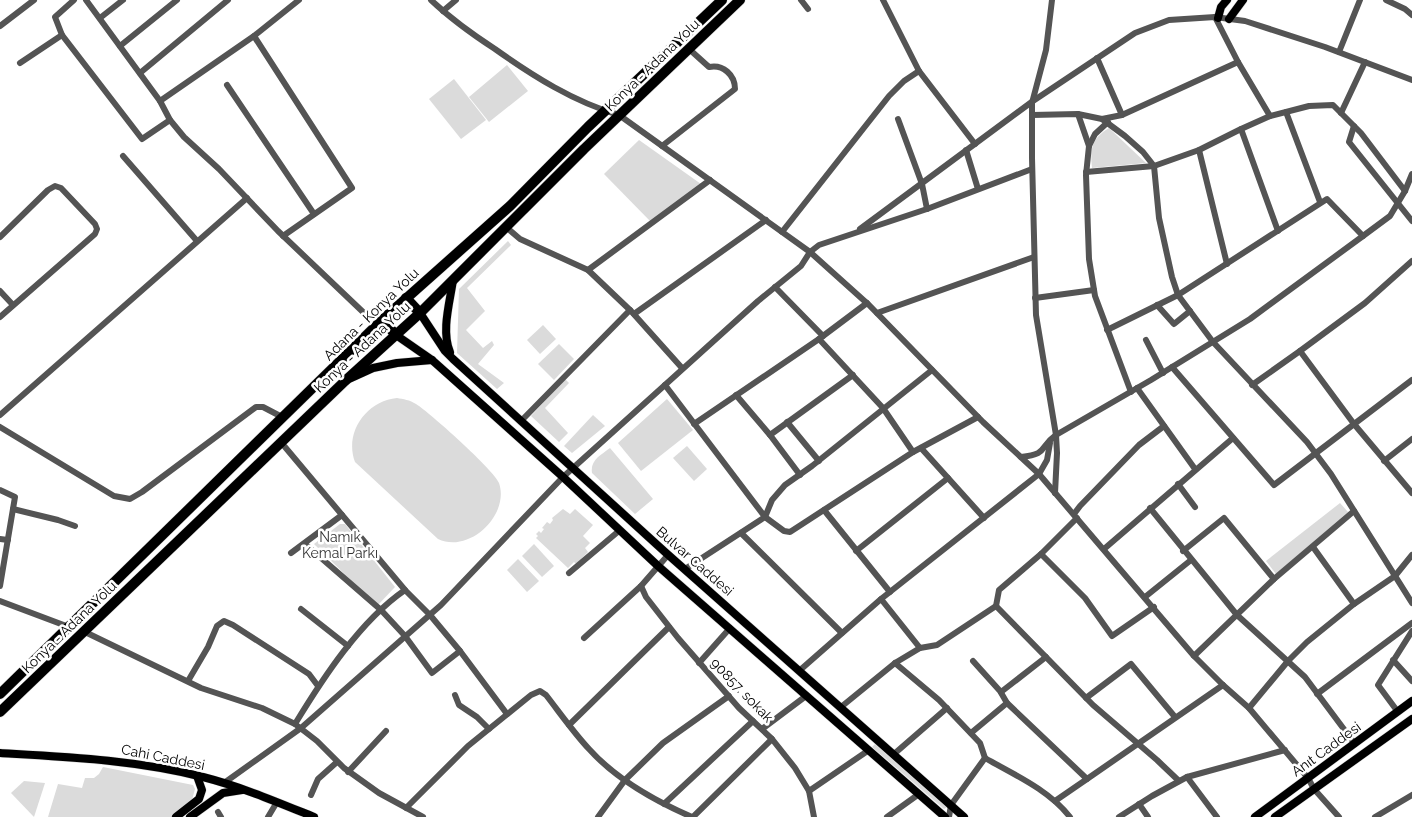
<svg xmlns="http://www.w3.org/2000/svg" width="1412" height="817" viewBox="0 0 1412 817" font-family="Raleway,sans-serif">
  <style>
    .green { fill: #dbdbdb }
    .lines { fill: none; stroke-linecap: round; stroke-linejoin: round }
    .major-casing { stroke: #dbdbdb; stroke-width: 9 }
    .highway-casing { stroke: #dbdbdb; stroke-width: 11 }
    .minor { stroke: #545454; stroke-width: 6 }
    .major { stroke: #000; stroke-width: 8 }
    .highway { stroke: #000; stroke-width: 10 }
    .labels { text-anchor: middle; stroke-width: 5; stroke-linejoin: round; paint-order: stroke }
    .street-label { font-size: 14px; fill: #000; stroke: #fff }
    .park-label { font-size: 14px; fill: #323232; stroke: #fff }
  </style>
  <rect width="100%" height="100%" fill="#fff"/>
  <g class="green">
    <path d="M507 65 528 91 489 122 469 97Z"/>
    <path d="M454 79 486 120 461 139 429 99Z"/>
    <path d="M1109 128 1146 163 1092 168C1090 149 1091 139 1109 128Z"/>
    <path d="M639 140 701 184 651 222 604 174Z"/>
    <path d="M508 241 511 245 467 288 485 311 466 330 483 348 492 341 494 345 478 364 504 383 497 389 457 353 459 289Z"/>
    <path d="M543 325 556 339 540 354 527 340Z"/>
    <path d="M559 344 574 359 554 380 538 364Z"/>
    <path d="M565 379 569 383 545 408 568 433 559 442 531 416Z"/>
    <path d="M397 398C403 399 410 400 416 404 429 412 495 471 499 483 510 515 469 554 438 539L355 462C344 433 366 401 397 398Z"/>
    <path d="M667 399 693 430 641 471 618 443Z"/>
    <path d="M593 415 605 426 572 453 564 446Z"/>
    <path d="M687 446 707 469 694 481 673 458Z"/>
    <path d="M610 448 653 499 635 514 592 473C590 460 601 455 610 448Z"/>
    <path d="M1340 503 1348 512 1276 574 1266 561Z"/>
    <path d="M563 509 570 514 575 509 593 525 583 536 590 543 585 548 588 552 576 564 574 562 568 568 536 538 538 536 536 534 539 531 541 533 544 529 542 528 547 522 550 524 553 520 552 518Z"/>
    <path d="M340 524H345L395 587 377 606 314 544Z"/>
    <path d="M534 544 554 566 542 577 522 556Z"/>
    <path d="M518 559 539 581 527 592 507 570Z"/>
    <path d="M875 744 947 807 944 809 872 747Z"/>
    <path d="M103 767 193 785 195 789 192 800 171 817H48L58 784 82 788 85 778H94L99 774Z"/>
    <path d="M24 781 45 783 34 817 11 793Z"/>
  </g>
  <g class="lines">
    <defs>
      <g id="major">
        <path d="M1218 18 1221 7 1227 0"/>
        <path d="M1229 19 1243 0"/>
        <path d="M420 313 445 351 453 359 665 552 964 817"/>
        <path d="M396 335 432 360 563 477 658 566 945 817"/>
        <path d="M450 352C441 331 450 302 453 280"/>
        <path d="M351 378 373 368 397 363 432 360"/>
        <path d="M0 753C69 757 136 760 203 777 242 787 277 802 314 817"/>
        <path d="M176 817 199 799 202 790 197 776"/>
        <path d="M190 817 223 793 242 790"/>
        <path d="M1255 817 1412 701"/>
        <path d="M1275 817 1412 719"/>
      </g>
      <g id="highway">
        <path d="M406 298 420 313"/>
        <path d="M382 320 396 335"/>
        <path d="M0 694 382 320 510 206 588 127 722 0"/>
        <path d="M0 712 345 381 420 313 584 149 740 0"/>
      </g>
    </defs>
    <use href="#major" class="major-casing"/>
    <use href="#highway" class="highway-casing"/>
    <g class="minor">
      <path d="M74 0 55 17 62 35 142 139 170 120"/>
      <path d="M86 0 160 101 170 120 184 137 219 169 278 231 363 312 382 320"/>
      <path d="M431 0C451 19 472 34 495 49 533 76 574 102 619 115L810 252 869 305 983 422 1039 474 1194 656 1223 685 1249 708 1308 778 1314 789 1339 817"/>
      <path d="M801 0 808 9"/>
      <path d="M883 0 919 71 975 144"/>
      <path d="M1052 0 1046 50 1032 103V158L1036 315 1056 435 1057 453 1055 493"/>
      <path d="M1386 0 1405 9 1412 15"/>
      <path d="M443 11 456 0"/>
      <path d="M1215 17 1238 62 1270 116"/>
      <path d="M100 18 123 0"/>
      <path d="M0 26 34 0"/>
      <path d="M254 36 352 188 283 236"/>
      <path d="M120 46 177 0"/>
      <path d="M1339 52 1360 0"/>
      <path d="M1097 58 1122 115"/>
      <path d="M20 63 62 35"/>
      <path d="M140 73 228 0"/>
      <path d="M227 85 314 214"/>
      <path d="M160 101 254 36 299 0"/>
      <path d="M1286 112 1320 202"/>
      <path d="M1341 113 1365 62"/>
      <path d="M1078 114 1089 146"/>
      <path d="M1032 115 1078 114 1102 119 1125 136 1143 152 1154 166 1159 218 1172 277 1178 295 1213 342 1307 442 1331 474 1412 603"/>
      <path d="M898 119 922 184 927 209"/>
      <path d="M1102 119 1122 115 1238 62"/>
      <path d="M1108 122 1095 134 1089 146 1086 175 1089 259 1095 296 1131 392"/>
      <path d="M1354 126 1349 142 1412 221"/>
      <path d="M1241 129 1278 231"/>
      <path d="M662 146 735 89C735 75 723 64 709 67L689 49"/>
      <path d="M966 150 978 189"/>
      <path d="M1199 150 1227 264"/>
      <path d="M123 156 197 241"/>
      <path d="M1086 172 1154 166 1199 150 1241 129 1270 116 1309 106 1333 105 1361 133 1405 191"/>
      <path d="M506 227 520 239 588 270 631 311 682 368"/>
      <path d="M860 229 1033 101 1135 33 1169 20 1215 17 1245 21 1325 47 1412 80"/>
      <path d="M782 232 889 96 904 81 919 71"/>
      <path d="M0 237 48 190 55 186 61 188 95 224 97 229 95 234 0 317"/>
      <path d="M588 270 710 180"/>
      <path d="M775 287 823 336"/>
      <path d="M0 291 13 305"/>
      <path d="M1035 298 1094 290"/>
      <path d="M1157 305 1174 324 1190 311"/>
      <path d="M877 313 1034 257"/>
      <path d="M634 314 766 220"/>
      <path d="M1107 330 1178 295 1327 199 1363 236"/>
      <path d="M819 339 883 408 913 452"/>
      <path d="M1146 340 1163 373"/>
      <path d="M1300 351 1365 303 1412 261"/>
      <path d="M1172 367 1274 485 1412 380"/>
      <path d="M665 385 765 517 772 500 785 485 812 466 932 370"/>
      <path d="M1252 385 1300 351 1354 424 1412 493"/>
      <path d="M1137 388 1195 469"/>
      <path d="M736 395 770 435 800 475"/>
      <path d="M0 415 247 198"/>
      <path d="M521 421 630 310"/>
      <path d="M787 422 819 461"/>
      <path d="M694 424 819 339 867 303"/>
      <path d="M0 427 114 496 130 499 142 492 256 407H263L284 418"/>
      <path d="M770 435 853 375"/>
      <path d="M285 447 405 590"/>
      <path d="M921 448 984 518"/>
      <path d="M1021 457C1049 454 1038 448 1056 435L1151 380 1250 319 1363 236 1390 216 1405 191 1412 174"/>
      <path d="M1384 461 1412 439"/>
      <path d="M1178 484 1195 507"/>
      <path d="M0 490 15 497 0 586"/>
      <path d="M1150 508 1237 615 1305 677 1355 744"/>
      <path d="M13 509 58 520 75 526"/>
      <path d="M824 510 890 592"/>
      <path d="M1074 514 1080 506 1139 445 1164 426"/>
      <path d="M741 533 842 633"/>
      <path d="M0 539 8 540"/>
      <path d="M1104 549 1233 438"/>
      <path d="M856 551 948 478"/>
      <path d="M1183 551 1224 518 1274 579"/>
      <path d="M291 553 342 515"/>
      <path d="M1041 554 1085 598 1112 636 1154 607"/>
      <path d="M685 569 765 517 784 531 790 532 913 452 978 417"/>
      <path d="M569 573 620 530"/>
      <path d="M641 586 646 597 678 638 739 708 772 739 795 768 809 791 814 817"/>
      <path d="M1145 597 1191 560"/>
      <path d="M881 599 920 648"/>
      <path d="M0 601 69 627"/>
      <path d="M1354 604 1395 576 1412 555"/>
      <path d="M996 606 1093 705 1157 760 1179 781"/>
      <path d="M301 609 348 646"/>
      <path d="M85 632 201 688 262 708 295 724 317 741 344 768 379 793 423 817"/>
      <path d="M584 638 641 586 668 555"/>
      <path d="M460 651 507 714"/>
      <path d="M1194 656 1274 579 1354 511"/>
      <path d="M1393 660 1412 681"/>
      <path d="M973 661 1000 691 1007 703 1087 779 1055 801"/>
      <path d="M699 663 730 628"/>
      <path d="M895 663 939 700 980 743 985 758C1015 775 1049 790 1070 817"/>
      <path d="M799 671 881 599 1039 474 1047 460 1050 443"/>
      <path d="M188 681 208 647 217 626 224 621 233 625 309 674 318 686"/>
      <path d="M1001 692 1046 657"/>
      <path d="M1317 694 1412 623"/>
      <path d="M455 695 459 705 477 717 489 729"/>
      <path d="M1086 698 1131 664 1175 717"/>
      <path d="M841 707 895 663 920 648 937 645 996 606 999 590 1041 554 1077 518"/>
      <path d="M1249 708 1288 661 1307 642 1354 604 1313 547"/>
      <path d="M1398 712 1378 685 1412 631"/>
      <path d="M295 724C323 678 360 621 405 590L430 615 460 651 432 673 405 636 381 610 305 544"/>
      <path d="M569 725 669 627"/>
      <path d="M762 729 806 696"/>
      <path d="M971 733 1007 703"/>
      <path d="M894 754 947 708"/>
      <path d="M348 772 386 731"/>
      <path d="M1187 777 1217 817"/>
      <path d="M1087 779 1223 685"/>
      <path d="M224 783 301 728 441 605 563 477 758 301 801 266 810 252 819 245 927 209 1032 169"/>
      <path d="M809 791 869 750"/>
      <path d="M311 795 318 779 337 762"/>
      <path d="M664 804 753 721"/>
      <path d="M1139 804 1148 817"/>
      <path d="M406 808 468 746 531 695 540 691 546 695C560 713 574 733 589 749 616 779 655 801 692 817"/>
      <path d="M218 812 221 817"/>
      <path d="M268 817 277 802"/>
      <path d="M598 817 625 780 663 743 729 696"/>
      <path d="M693 817 772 739"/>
      <path d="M887 817 919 794"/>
      <path d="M949 817 951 805 985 758"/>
      <path d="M1119 817 1152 796 1187 777 1285 750"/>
      <path d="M1375 817 1412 795"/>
    </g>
    <use href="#major" class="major"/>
    <use href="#highway" class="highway"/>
  </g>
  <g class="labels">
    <g class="street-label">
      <text transform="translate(652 65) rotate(-44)" y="5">Konya - Adana Yolu</text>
      <text transform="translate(371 314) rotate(-44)" y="5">Adana - Konya Yolu</text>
      <text transform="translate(362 347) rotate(-43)" y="5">Konya - Adana Yolu</text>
      <text transform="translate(695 561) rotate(41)" y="5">Bulvar Caddesi</text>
      <text transform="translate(69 627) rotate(-44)" y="5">Konya - Adana Yolu</text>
      <text transform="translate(742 690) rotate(46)" y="5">90857. sokak</text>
      <text transform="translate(1326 749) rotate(-36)" y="5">Anıt Caddesi</text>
      <text transform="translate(163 757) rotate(11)" y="5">Cahi Caddesi</text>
    </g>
    <g class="park-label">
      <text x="340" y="542">Namık<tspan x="340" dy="16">Kemal Parkı</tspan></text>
    </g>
  </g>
</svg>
